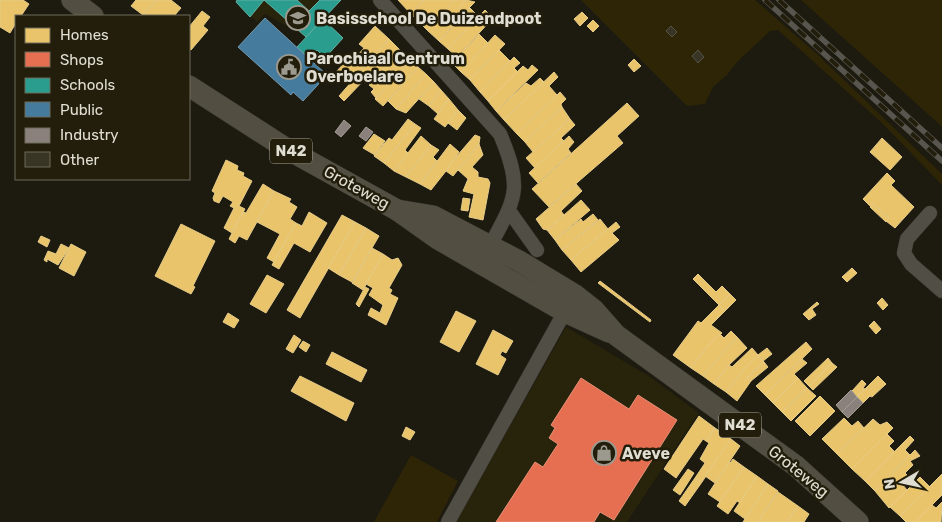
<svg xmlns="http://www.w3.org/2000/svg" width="942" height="522" viewBox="0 0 942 522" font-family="Rubik,sans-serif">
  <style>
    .built { fill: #28230b }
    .green { fill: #2d2505 }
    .homes { fill: #e9c46a; stroke: #e6cc89 }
    .shops { fill: #e76f51; stroke: #e59078 }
    .schools { fill: #2a9d8f; stroke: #61b0a3 }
    .public { fill: #457b9d; stroke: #7498ad }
    .industry { fill: #8a817c; stroke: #a49d96 }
    .building { fill: #393525; stroke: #55534a }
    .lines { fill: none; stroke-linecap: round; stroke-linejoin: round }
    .street-casing { stroke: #36342d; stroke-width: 15 }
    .primary-casing { stroke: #36342d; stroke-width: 22 }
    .street { stroke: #514e46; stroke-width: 14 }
    .primary { stroke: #524f42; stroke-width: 21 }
    .rail-casing { stroke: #57554d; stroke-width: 5.5 }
    .rail { stroke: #221e0b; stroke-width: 4; stroke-dasharray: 11; stroke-linecap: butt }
    .labels { text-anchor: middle; stroke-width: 5; stroke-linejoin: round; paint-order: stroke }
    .shield { fill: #221e0b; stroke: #a7a496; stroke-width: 1 }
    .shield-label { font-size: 15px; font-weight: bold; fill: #e0ddd2 }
    .poi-label { font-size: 16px; font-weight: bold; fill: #e0ddd2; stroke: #221e0b; text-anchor: start }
    .street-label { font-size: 16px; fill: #e0ddd2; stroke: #221e0b }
  </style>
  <rect width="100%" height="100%" fill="#1d1a10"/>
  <g class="built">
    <path d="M237 0H341L306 37 265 14 257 22 236 2Z"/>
    <path d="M566 327 649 376 699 413 627 522H456Z"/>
  </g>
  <g class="green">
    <path d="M581 0H755L817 54 942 174V185L882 123 778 30 770 31 738 61 727 75 713 87 705 104 687 106Z"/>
    <path d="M801 0H942V127L938 123Z"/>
    <path d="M411 455 458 481 437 522H374Z"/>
  </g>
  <g class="homes">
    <path d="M0 0H23L29 4 21 16H16V23L10 33 0 27Z"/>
    <path d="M136 0H157L143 15 131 6Z"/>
    <path d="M157 0H171L181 8 174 16 143 15Z"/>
    <path d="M398 0H424L411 14Z"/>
    <path d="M424 0H455L427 30 411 14Z"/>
    <path d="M455 0H466L458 8 464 13 439 41 427 30Z"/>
    <path d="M466 0 475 2 464 13 458 8Z"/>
    <path d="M470 8 475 13 472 16 476 20 448 49 439 41Z"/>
    <path d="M485 10 493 18 457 57 448 49Z"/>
    <path d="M202 11 210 17 203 26 208 30 191 50 189 49V27Z"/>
    <path d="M582 12 588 18 580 26 574 19Z"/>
    <path d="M593 20 599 26 593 32 587 26Z"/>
    <path d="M375 26 389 39 349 84 336 72 347 60 354 66 360 59 357 56 364 48 359 44Z"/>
    <path d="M479 34 488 43 461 72 452 63Z"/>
    <path d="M495 35 505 44 470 80 461 72Z"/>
    <path d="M389 39 400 50 371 83 366 78 344 101 339 96Z"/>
    <path d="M400 50 411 60 376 98 371 92 374 89 369 85Z"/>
    <path d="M499 50 510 61 480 92 470 80Z"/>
    <path d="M514 57 520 63 514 68 518 72 488 101 480 92Z"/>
    <path d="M634 59 641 66 634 72 628 65Z"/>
    <path d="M411 60 418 67 383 106 375 99Z"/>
    <path d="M532 65 538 70 496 111 488 101 523 66 528 70Z"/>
    <path d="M418 67 426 74 396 109 388 101Z"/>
    <path d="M554 72 558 77 549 86 557 95 517 134 504 120Z"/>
    <path d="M426 74 434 82 406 113 396 109Z"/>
    <path d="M540 78 544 82 504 120 496 111 526 83 531 86Z"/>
    <path d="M434 82 441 90 429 106 419 99Z"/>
    <path d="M441 90 449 99 438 114 429 106Z"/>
    <path d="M560 92 566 99 561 104 562 107 525 142 517 134Z"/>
    <path d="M449 99 458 110 445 127 434 119Z"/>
    <path d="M627 103 639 116 617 136 623 143 549 207 532 189Z"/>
    <path d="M562 107 570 119 533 152 525 142Z"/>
    <path d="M458 110 466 118 457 130 448 123Z"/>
    <path d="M408 119 415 124 384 163 374 156 389 138 392 140Z"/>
    <path d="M570 119 575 125 561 138 564 141 535 168 526 158Z"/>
    <path d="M415 124 421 128 405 150 408 153 394 171 384 163Z"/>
    <path d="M374 134 385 141 375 155 363 148Z"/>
    <path d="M475 135 480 137 479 144 453 176 446 171 450 164Z"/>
    <path d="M421 136 431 145 406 177 394 171Z"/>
    <path d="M569 136 574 142 568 149 571 153 538 183 529 173Z"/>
    <path d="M882 138 902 157 890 170 870 152Z"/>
    <path d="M450 144 459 152 446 171 431 190 420 184Z"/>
    <path d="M479 144 483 155 472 167 478 172V177L488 179 490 183 483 220 469 217 474 194 463 191 468 179 458 170Z"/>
    <path d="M431 145 439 150 433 157 437 161 420 184 406 177Z"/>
    <path d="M226 160 238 166 237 170 244 173 243 176 252 181 239 206 245 209 232 233 224 228 234 208 230 206 233 202 223 196 219 203 214 201 213 198 215 193 212 191Z"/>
    <path d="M887 173 895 181 891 185 914 207 895 228 886 221 889 218 873 204 871 207 863 199Z"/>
    <path d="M263 184 274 191 247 240 239 236 235 243 229 239 243 212 246 213Z"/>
    <path d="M576 184 582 191 561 211 564 215 547 230 543 229 536 219Z"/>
    <path d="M274 191 291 199 289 202 297 207 290 219 296 223 274 262 267 258 280 234 257 222Z"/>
    <path d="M463 198 470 199 468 211 461 210Z"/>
    <path d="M581 200 590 210 555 240 547 230Z"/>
    <path d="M873 204 889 218 886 222 870 207Z"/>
    <path d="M309 212 327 223 310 252 294 243 279 269 272 265 296 223 302 226Z"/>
    <path d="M593 214 598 220 562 250 555 240 581 219 583 222Z"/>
    <path d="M342 215 355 222 300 318 287 310Z"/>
    <path d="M600 219 608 229 571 260 562 250Z"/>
    <path d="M355 222 366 228 339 275 328 268Z"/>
    <path d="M616 222 620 227 612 233 619 240 581 272 571 260Z"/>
    <path d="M181 224 215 241 193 286 195 287 191 294 155 276Z"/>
    <path d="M366 228 379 236 352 282 339 275Z"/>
    <path d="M41 236 50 240 47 247 38 242Z"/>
    <path d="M61 244 69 248 58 265 47 259V262L44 260 48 251 56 254Z"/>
    <path d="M71 244 86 252 74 276 59 268Z"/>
    <path d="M372 248 383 254 363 290 352 283Z"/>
    <path d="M383 254 392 260 398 258 402 265 389 288 392 290 390 294 398 298 386 325 368 315 371 308 380 313 383 305 369 295 373 288 366 284Z"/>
    <path d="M852 268 857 273 847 282 842 277Z"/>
    <path d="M698 274 716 292 722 286 730 294 719 305 693 279Z"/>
    <path d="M267 275 284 284 266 313 250 304Z"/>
    <path d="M600 281 651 320 650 322 598 283Z"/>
    <path d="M365 287 369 289 359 307 356 304Z"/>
    <path d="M730 294 736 300 725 311 719 305Z"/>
    <path d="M882 298 888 305 883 310 877 303Z"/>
    <path d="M817 302 819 304 812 309 816 315 809 320 803 314Z"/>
    <path d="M719 305 725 311 711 325 722 333 706 348 691 368 673 355 698 321 701 323Z"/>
    <path d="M456 311 476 321 459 352 440 342Z"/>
    <path d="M228 313 239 320 234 328 223 322Z"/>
    <path d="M874 321 881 329 876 334 869 326Z"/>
    <path d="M493 330 513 341 506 353 502 351 500 355 506 359 498 375 476 364Z"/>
    <path d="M731 331 737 337 703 376 691 368 706 348 720 334 724 338Z"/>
    <path d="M294 335 301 340 293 353 286 349Z"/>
    <path d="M737 337 747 348 729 365 714 384 703 376Z"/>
    <path d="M303 341 310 345 306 352 299 347Z"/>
    <path d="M806 342 812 349 765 395 756 386Z"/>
    <path d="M752 348 758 355 744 369 726 392 714 384 729 365 732 367Z"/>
    <path d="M767 348 772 354 763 361 758 355Z"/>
    <path d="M332 352 367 370 361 382 326 364Z"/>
    <path d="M758 355 764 362 747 378 751 381 737 401 726 392 744 369Z"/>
    <path d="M828 358 832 363 809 386 804 381Z"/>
    <path d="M802 359 807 363 794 374 798 378 773 403 765 395Z"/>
    <path d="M764 362 768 367 751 381 747 378Z"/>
    <path d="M832 363 837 367 813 390 809 386Z"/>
    <path d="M300 376 354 403 346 421 291 391Z"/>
    <path d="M878 376 886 384 872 397 870 396 863 403 857 397Z"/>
    <path d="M798 378 807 388 782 412 773 403Z"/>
    <path d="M862 380 866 384 863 388 865 389 857 397 852 391Z"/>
    <path d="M807 388 816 396 791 421 782 412Z"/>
    <path d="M820 396 835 411 810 436 795 421Z"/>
    <path d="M699 416 715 428 706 441 703 439 676 478 664 469Z"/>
    <path d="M844 418 852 426 858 421 864 428 837 454 822 439Z"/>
    <path d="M873 419 880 425 887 422 893 428 852 469 837 454Z"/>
    <path d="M406 427 415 432 410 440 402 436Z"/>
    <path d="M715 428 731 439 702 482 695 478 705 463 700 459 709 443 706 441Z"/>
    <path d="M887 434 894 441 889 446 895 452 865 481 852 469Z"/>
    <path d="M910 436 914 440 905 450 910 455 875 491 865 481Z"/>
    <path d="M731 439 740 446 715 483 705 476Z"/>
    <path d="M915 450 920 456 910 461 913 465 905 473 909 477 902 484 907 490 889 508 875 491Z"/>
    <path d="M733 459 744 467 720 502 708 494 729 462 730 463Z"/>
    <path d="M744 467 757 476 740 503 737 501 728 514 717 506Z"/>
    <path d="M688 469 694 473 680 495 673 490Z"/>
    <path d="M942 474V495L915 522H906L900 516Z"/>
    <path d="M757 476 768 484 745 519 734 511Z"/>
    <path d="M920 477 930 487 900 516 890 507Z"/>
    <path d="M695 478 702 482 685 506 679 501Z"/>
    <path d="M768 484 778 491 758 522H743Z"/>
    <path d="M778 492 798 506 787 522H758Z"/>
    <path d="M942 502 941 522H915L932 505 936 508Z"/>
    <path d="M798 506 809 514 804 522H787Z"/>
  </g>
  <path class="shops" d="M581 378 629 409 638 395 677 420 614 520 600 512 594 522H496L535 462 543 467 558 444 549 438 555 428 551 425Z"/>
  <g class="schools">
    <path d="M237 0H297L309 11 320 0H341L306 37 264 0 250 17 236 2Z"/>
    <path d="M323 19 343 38 325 58 317 50 309 58 297 47Z"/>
  </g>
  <path class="public" d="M265 18 327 75 303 101 293 92 291 95 238 47Z"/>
  <g class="industry">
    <path d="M344 120 351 126 341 137 335 132Z"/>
    <path d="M366 127 373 132 366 141 359 136Z"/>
    <path d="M851 390 857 397 842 412 836 405Z"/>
    <path d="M857 397 863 403 848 418 842 412Z"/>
  </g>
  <g class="building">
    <path d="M671 26 677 32 672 37 666 31Z"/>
    <path d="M698 50 704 57 698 63 692 56Z"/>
  </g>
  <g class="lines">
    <defs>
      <g id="street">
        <path d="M380 0 500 134C525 193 514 199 487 252"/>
        <path d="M510 212 537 250"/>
        <path d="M930 213 907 239 904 253 911 264 942 291"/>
        <path d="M448 522 568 306"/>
      </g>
      <g id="primary">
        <path d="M72 0 93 16"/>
        <path d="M189 86 287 149 397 210 438 239 565 312 609 332"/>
        <path d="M397 210 433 216 519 261 575 295 594 310 616 335 796 466 858 522"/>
      </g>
    </defs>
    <use href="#street" class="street-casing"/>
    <use href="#primary" class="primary-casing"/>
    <use href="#street" class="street"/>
    <use href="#primary" class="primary"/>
    <defs>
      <g id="rail">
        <path d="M765 0 942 161"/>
        <path d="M779 0 942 148"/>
      </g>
    </defs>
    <use href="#rail" class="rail-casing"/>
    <use href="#rail" class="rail"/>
  </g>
  <defs>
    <symbol id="school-ring" viewBox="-11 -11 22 22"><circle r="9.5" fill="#221e0b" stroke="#9c998e" stroke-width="1.5"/><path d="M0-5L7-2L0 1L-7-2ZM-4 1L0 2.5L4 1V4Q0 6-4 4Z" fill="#9c998e"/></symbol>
    <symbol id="civic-ring" viewBox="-11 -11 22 22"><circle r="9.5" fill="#221e0b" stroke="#9c998e" stroke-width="1.5"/><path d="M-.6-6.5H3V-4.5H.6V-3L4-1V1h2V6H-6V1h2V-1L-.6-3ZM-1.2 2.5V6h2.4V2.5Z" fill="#9c998e"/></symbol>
    <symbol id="shop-ring" viewBox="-11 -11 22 22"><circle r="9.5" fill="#221e0b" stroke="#9c998e" stroke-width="1.5"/><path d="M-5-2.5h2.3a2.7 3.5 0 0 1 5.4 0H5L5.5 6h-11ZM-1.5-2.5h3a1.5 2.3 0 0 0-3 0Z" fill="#9c998e"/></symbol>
  </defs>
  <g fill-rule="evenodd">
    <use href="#school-ring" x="284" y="4" width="28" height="28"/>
    <use href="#civic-ring" x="275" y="53" width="28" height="28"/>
    <use href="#shop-ring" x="590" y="439" width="28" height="28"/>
  </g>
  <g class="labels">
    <g class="shield">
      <rect x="270" y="138.5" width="42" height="25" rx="4"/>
      <rect x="719" y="412.5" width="42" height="25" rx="4"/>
    </g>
    <g class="shield-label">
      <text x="291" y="156">N42</text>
      <text x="740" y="430">N42</text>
    </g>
    <g class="poi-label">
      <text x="316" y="24">Basisschool De Duizendpoot</text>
      <text x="306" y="64">Parochiaal Centrum<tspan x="306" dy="18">Overboelare</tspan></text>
      <text x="622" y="459">Aveve</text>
    </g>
    <g class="street-label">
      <text transform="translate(357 187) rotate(29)" y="6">Groteweg</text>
      <text transform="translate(799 471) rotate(39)" y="6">Groteweg</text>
    </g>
  </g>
  <rect x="15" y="15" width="175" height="165" fill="#221e0b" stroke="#6e6a5b"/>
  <rect x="25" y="28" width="25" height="15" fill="#e9c46a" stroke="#6e6a5b"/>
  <text x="60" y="40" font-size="15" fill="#e0ddd2">Homes</text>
  <rect x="25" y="52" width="25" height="15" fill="#e76f51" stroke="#6e6a5b"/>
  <text x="60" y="65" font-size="15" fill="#e0ddd2">Shops</text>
  <rect x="25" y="78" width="25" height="15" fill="#2a9d8f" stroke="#6e6a5b"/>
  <text x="60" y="90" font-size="15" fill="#e0ddd2">Schools</text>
  <rect x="25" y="102" width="25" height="15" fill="#457b9d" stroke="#6e6a5b"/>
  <text x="60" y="115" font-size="15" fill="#e0ddd2">Public</text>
  <rect x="25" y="128" width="25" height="15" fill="#8a817c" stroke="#6e6a5b"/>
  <text x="60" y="140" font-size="15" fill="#e0ddd2">Industry</text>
  <rect x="25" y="152" width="25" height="15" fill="#393525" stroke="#6e6a5b"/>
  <text x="60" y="165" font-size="15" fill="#e0ddd2">Other</text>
  <g transform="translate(902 482) rotate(261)" stroke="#221e0b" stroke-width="4" paint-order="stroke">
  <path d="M0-4L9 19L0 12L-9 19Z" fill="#e0ddd2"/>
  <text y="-8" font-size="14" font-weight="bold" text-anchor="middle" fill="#e0ddd2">N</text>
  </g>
</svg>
